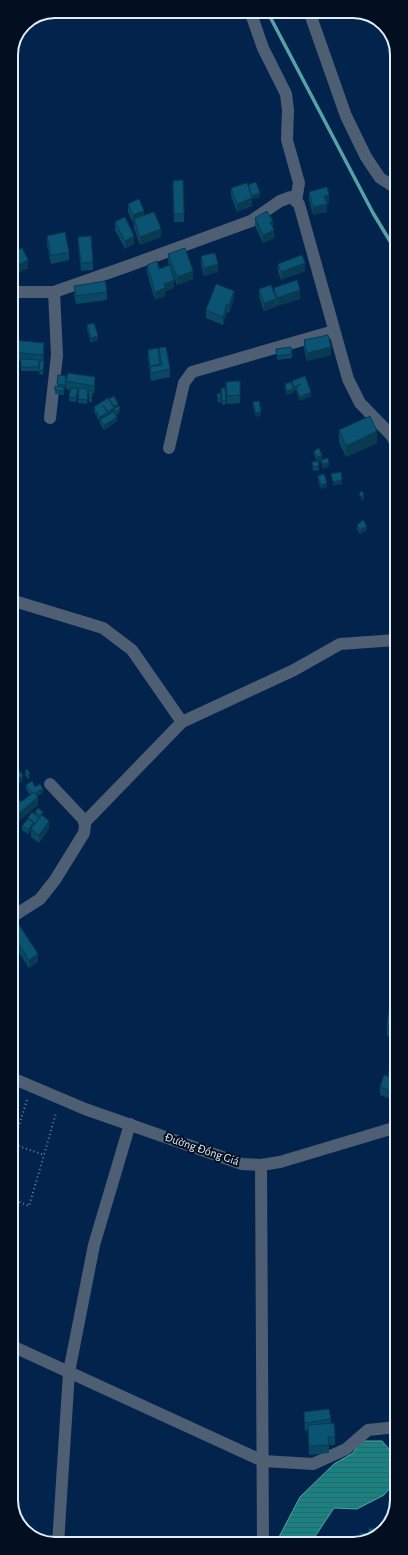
<svg xmlns="http://www.w3.org/2000/svg" width="408" height="1555" viewBox="0 0 408 1555" font-family="'Alegreya Sans',sans-serif">
  <style>
    .water { fill: url(#water-rules); stroke: #56a2a6 }
    .lines { fill: none; stroke-linecap: round; stroke-linejoin: round }
    .stream { stroke: #56a2a6; stroke-width: 3.5 }
    .path { stroke: #6a829e; stroke-width: 2; stroke-dasharray: 1 3; stroke-linecap: butt }
    .minor { stroke: #4f5f73; stroke-width: 12 }
    .wall { fill: #094763 }
    .shaded-wall { fill: #083a50 }
    .building { fill: #0b5373; stroke: #083a50 }
    .labels { text-anchor: middle; stroke-width: 4; stroke-linejoin: round; paint-order: stroke }
    .street-label { font-size: 12px; fill: #e1eefd; stroke: #030e20 }
    .rim { fill: none; stroke: #e1eefd; stroke-width: 2 }
  </style>
  <defs>
    <pattern id="water-rules" width="6" height="5" patternUnits="userSpaceOnUse"><rect width="6" height="5" fill="#1a8181"/><path d="M0 2.5h6" fill="none" stroke="#2d6769"/></pattern>
  </defs>
  <rect width="100%" height="100%" fill="#02244c"/>
  <path class="water" d="M361 1441H382L397 1458V1480L384 1495 357 1509 334 1508 314 1538V1543H278L279 1537 300 1497 334 1464 353 1453Z"/>
  <g class="lines">
    <path class="stream" d="M267 11 373 213 396 251"/>
    <g class="path">
      <path d="M27 1100 13 1144 44 1155 56 1113"/>
      <path d="M12 1199 29 1206 44 1155"/>
    </g>
    <g class="minor">
      <path d="M250 11 263 48 286 94 288 110 287 140 299 183 296 201"/>
      <path d="M309 11 346 116 366 157 380 178 396 188"/>
      <path d="M11 292H54L128 266 251 221 280 201 291 197 299 204 348 379 360 403 392 436 396 444"/>
      <path d="M50 418 57 355 54 292"/>
      <path d="M169 448 184 383 192 372 334 331"/>
      <path d="M11 600 103 628 132 650 182 722 85 822"/>
      <path d="M182 722 294 670 340 644 396 640"/>
      <path d="M12 917 40 899 55 880 84 833 85 825 83 819 50 784"/>
      <path d="M12 1078 85 1109 242 1164 261 1165 280 1162 397 1127"/>
      <path d="M261 1165 263 1543"/>
      <path d="M12 1346 263 1461 313 1464 346 1449 368 1430 397 1427"/>
      <path d="M58 1544 69 1372 94 1245 130 1124"/>
    </g>
  </g>
  <g class="wall">
    <path d="M248 185 260 197 252 199V206L237 212 231 196V188Z"/>
    <path d="M173 189 184 214V222H174Z"/>
    <path d="M309 192 329 203 327 204V212L313 215 309 200Z"/>
    <path d="M128 204 144 216 161 237 140 245 134 228V223H133L128 212Z"/>
    <path d="M255 218 273 228 274 238 263 243 255 226Z"/>
    <path d="M115 222 134 244 125 249 115 230Z"/>
    <path d="M47 236 69 252V260L51 264 47 244Z"/>
    <path d="M78 237 93 262V270L81 271 78 245Z"/>
    <path d="M11 254 28 268 16 274 11 264Z"/>
    <path d="M168 254 193 279 177 285 171 270 174 288 165 291V296L155 300 147 273V265L159 269 170 265 168 262Z"/>
    <path d="M201 256 218 272 204 276 201 264Z"/>
    <path d="M278 264 305 271 281 280 278 272Z"/>
    <path d="M74 286 107 292V300L76 304 74 294Z"/>
    <path d="M274 288 300 299 277 306 276 303V307L264 311 259 297V289L274 292Z"/>
    <path d="M234 299 229 313 227 312 223 325 206 318V310Z"/>
    <path d="M87 325 98 340 91 343 87 329Z"/>
    <path d="M11 340 44 351 43 375 39 374 40 363H39V371H21V361L11 360Z"/>
    <path d="M304 340 331 355 307 361 304 348Z"/>
    <path d="M159 348 170 369V377L151 381 148 358V350L159 355Z"/>
    <path d="M276 349 292 354V358L277 360Z"/>
    <path d="M58 375 66 380 65 389H64V395L55 394V390L57 386Z"/>
    <path d="M66 381 95 385 94 394 92 393V402H89V393H88L87 404 78 403 79 391H78L76 402 69 401 70 390 66 389Z"/>
    <path d="M292 381 311 396 300 401 296 390 294 391 293 390V393L287 395 285 388V384H292Z"/>
    <path d="M226 382 240 395V403L227 404Z"/>
    <path d="M221 388 226 400V404L222 405Z"/>
    <path d="M217 394 221 398V402L218 403Z"/>
    <path d="M109 399 118 406 120 412 116 416 117 421 104 430 100 424V420L99 421 94 411V407L109 400Z"/>
    <path d="M253 402 261 415 256 417 253 406Z"/>
    <path d="M339 430 377 443 346 457 339 442Z"/>
    <path d="M314 451 322 459 318 461 319 470 313 471 312 462 317 461 314 455Z"/>
    <path d="M318 476 327 487 321 489 318 480Z"/>
    <path d="M357 525 367 530 360 534 357 529Z"/>
    <path d="M395 706H397V724L395 714Z"/>
    <path d="M25 771 30 778 28 779 25 775Z"/>
    <path d="M16 774 23 780 19 783 16 778Z"/>
    <path d="M26 785 35 787 43 793 39 795 38 794V796H37L38 805 19 821 13 813V805L21 802 30 795 26 789Z"/>
    <path d="M35 812 43 816 49 829 39 843 31 837V830L28 834 22 830V826L28 820V818L35 814Z"/>
    <path d="M12 930 38 962 29 968 12 942Z"/>
    <path d="M397 966V996H390V984Z"/>
    <path d="M397 1011V1038L387 1036V1025Z"/>
    <path d="M397 1058V1101L380 1095V1087L388 1076V1074Z"/>
    <path d="M304 1412 331 1419V1423L335 1437V1445H329V1453L309 1455 308 1430 305 1431 304 1420Z"/>
  </g>
  <g class="shaded-wall">
    <path d="M260 193V197L252 199V206L237 212V204L251 196Z"/>
    <path d="M329 195V203L327 204V212L313 215V207L324 196Z"/>
    <path d="M144 211V219H134V223H133V215Z"/>
    <path d="M273 221V229L270 222Z"/>
    <path d="M161 229V237L140 245V237Z"/>
    <path d="M274 230V238L263 243V235Z"/>
    <path d="M134 236V244L125 249V241Z"/>
    <path d="M28 260V268L16 274V266Z"/>
    <path d="M305 263V271L281 280V272Z"/>
    <path d="M218 264V272L204 276V268Z"/>
    <path d="M193 271V279L177 285V277Z"/>
    <path d="M174 280V288L165 291V296L155 300V292L164 284Z"/>
    <path d="M300 290V299L277 306V298Z"/>
    <path d="M234 291V299L229 313V305Z"/>
    <path d="M276 299V307L264 311V303Z"/>
    <path d="M227 304V312L223 325V317Z"/>
    <path d="M98 336V340L91 343V338Z"/>
    <path d="M331 347V355L307 361V353Z"/>
    <path d="M95 377V385L94 394V386Z"/>
    <path d="M301 384 296 387V390L294 391V387Z"/>
    <path d="M293 389V393L287 395V391Z"/>
    <path d="M311 392V396L300 401V397Z"/>
    <path d="M118 404V408L114 410V406Z"/>
    <path d="M114 408V412L108 416V412Z"/>
    <path d="M120 408V412L116 416V412Z"/>
    <path d="M261 411V415L256 417V413Z"/>
    <path d="M107 413V417L99 421V417Z"/>
    <path d="M117 417V421L104 430V425Z"/>
    <path d="M377 431V443L346 457V446Z"/>
    <path d="M322 455V459L317 461V457Z"/>
    <path d="M329 463V467L322 469V464Z"/>
    <path d="M342 480V484L333 486V482Z"/>
    <path d="M327 483V487L321 489V485Z"/>
    <path d="M364 495V500L361 501V497Z"/>
    <path d="M367 526V530L360 534V530Z"/>
    <path d="M30 774V778L28 779V775Z"/>
    <path d="M23 776V780L19 783V778Z"/>
    <path d="M43 789V793L39 795V791Z"/>
    <path d="M38 792V796L33 799V795Z"/>
    <path d="M38 797V805L19 821V813Z"/>
    <path d="M49 821V829L39 843V835Z"/>
    <path d="M33 823V827L31 829V830L28 834V830Z"/>
    <path d="M38 954V962L29 968V960Z"/>
  </g>
  <g class="building">
    <path d="M183 180 184 214H174L173 181Z"/>
    <path d="M256 182 260 193 252 196 248 185Z"/>
    <path d="M247 183 252 198 237 204 231 188Z"/>
    <path d="M327 187 329 195 324 196 327 204 313 207 309 192Z"/>
    <path d="M139 199 144 211 133 215 128 204Z"/>
    <path d="M267 211 273 221 270 222 274 230 263 235 255 218Z"/>
    <path d="M154 212 161 229 140 237 134 219Z"/>
    <path d="M125 217 134 236 125 241 115 222Z"/>
    <path d="M65 232 69 252 51 256 47 236Z"/>
    <path d="M91 236 93 262 81 263 78 237Z"/>
    <path d="M22 248 28 260 16 266 11 256V254Z"/>
    <path d="M185 248 193 271 177 277 168 254Z"/>
    <path d="M215 253 218 264 204 268 201 256Z"/>
    <path d="M302 255 305 263 281 272 278 264Z"/>
    <path d="M157 261 159 269 170 265 174 280 164 284 165 288 155 292 147 265Z"/>
    <path d="M297 280 300 290 277 298 274 288Z"/>
    <path d="M105 281 107 292 76 296 74 286Z"/>
    <path d="M216 284 234 291 229 305 227 304 223 317 206 310Z"/>
    <path d="M271 285 276 299 264 303 259 289Z"/>
    <path d="M94 323 98 336 91 338 87 325Z"/>
    <path d="M328 335 331 347 307 353 304 340Z"/>
    <path d="M11 340 44 343 43 355 11 352Z"/>
    <path d="M166 347 170 369 151 373 150 367 162 365 159 348Z"/>
    <path d="M291 347 292 354 277 356 276 349Z"/>
    <path d="M158 348 160 364 150 366 148 350Z"/>
    <path d="M21 359 39 360V367H21Z"/>
    <path d="M40 360 44 361 43 370H39Z"/>
    <path d="M68 373 95 377 94 386 66 381Z"/>
    <path d="M58 375 66 376 65 385 57 384Z"/>
    <path d="M305 376 311 392 300 397 296 387 301 384 294 387 292 381Z"/>
    <path d="M240 381V395L227 396 226 382Z"/>
    <path d="M291 382 293 389 287 391 285 384Z"/>
    <path d="M55 386 64 387V391L55 390Z"/>
    <path d="M71 388 78 389 76 398 69 397Z"/>
    <path d="M79 388 88 389 87 400 78 399Z"/>
    <path d="M221 388H225L226 400 222 401Z"/>
    <path d="M89 390 92 391V398L89 397Z"/>
    <path d="M220 393 221 398 218 399 217 394Z"/>
    <path d="M114 396 118 404 114 406 109 399Z"/>
    <path d="M108 398 114 408 108 412 103 405 107 413 99 417 94 407Z"/>
    <path d="M259 401 261 411 256 413 253 402Z"/>
    <path d="M119 406 120 408 116 412 114 409Z"/>
    <path d="M113 412 117 417 104 425 100 420Z"/>
    <path d="M370 416 377 431 346 446 339 430Z"/>
    <path d="M319 448 322 455 317 457 314 451Z"/>
    <path d="M328 458 329 463 322 464 321 460Z"/>
    <path d="M318 461 319 466 313 467 312 462Z"/>
    <path d="M341 472 342 480 333 482 331 474Z"/>
    <path d="M324 474 327 483 321 485 318 476Z"/>
    <path d="M362 491 364 495 361 497 359 493Z"/>
    <path d="M363 520 367 526 360 530 357 525Z"/>
    <path d="M395 706H397V716Z"/>
    <path d="M27 769 30 774 28 775 25 771Z"/>
    <path d="M20 771 23 776 19 778 16 774Z"/>
    <path d="M32 781 35 787 40 784 43 789 39 791 38 790V792L35 794 34 792 32 793 26 785Z"/>
    <path d="M34 792 38 797 19 813 13 805 19 800 21 802Z"/>
    <path d="M38 808 43 812 40 816 35 812Z"/>
    <path d="M32 812 39 818 35 823 28 818Z"/>
    <path d="M42 815 49 821 39 835 31 829Z"/>
    <path d="M28 819 33 823 28 830 22 826Z"/>
    <path d="M19 925 38 954 29 960 12 934V930Z"/>
    <path d="M392 965 397 966V985L390 984Z"/>
    <path d="M389 1010 397 1011V1026L387 1025Z"/>
    <path d="M393 1057 397 1058V1077L388 1074Z"/>
    <path d="M384 1075 397 1080V1093L380 1087Z"/>
    <path d="M329 1409 331 1419 305 1423 304 1412Z"/>
    <path d="M334 1423 335 1437H328L329 1445 309 1446 308 1425Z"/>
    <path d="M369 1528 382 1529V1531L368 1539Z"/>
    <path d="M360 1533H368L367 1540 362 1543H359Z"/>
    <path d="M351 1542 358 1543H351Z"/>
  </g>
  <g class="labels">
    <g class="street-label">
      <text transform="translate(202 1149) rotate(19)" y="4">Đường Đồng Giá</text>
    </g>
  </g>
  <path d="M0 0H408V1555H0ZM55 18H353A37 37 0 0 1 390 55V1500A37 37 0 0 1 353 1537H55A37 37 0 0 1 18 1500V55A37 37 0 0 1 55 18Z" fill="#030e20" fill-rule="evenodd"/>
  <path class="rim" d="M55 18H353A37 37 0 0 1 390 55V1500A37 37 0 0 1 353 1537H55A37 37 0 0 1 18 1500V55A37 37 0 0 1 55 18Z"/>
</svg>
